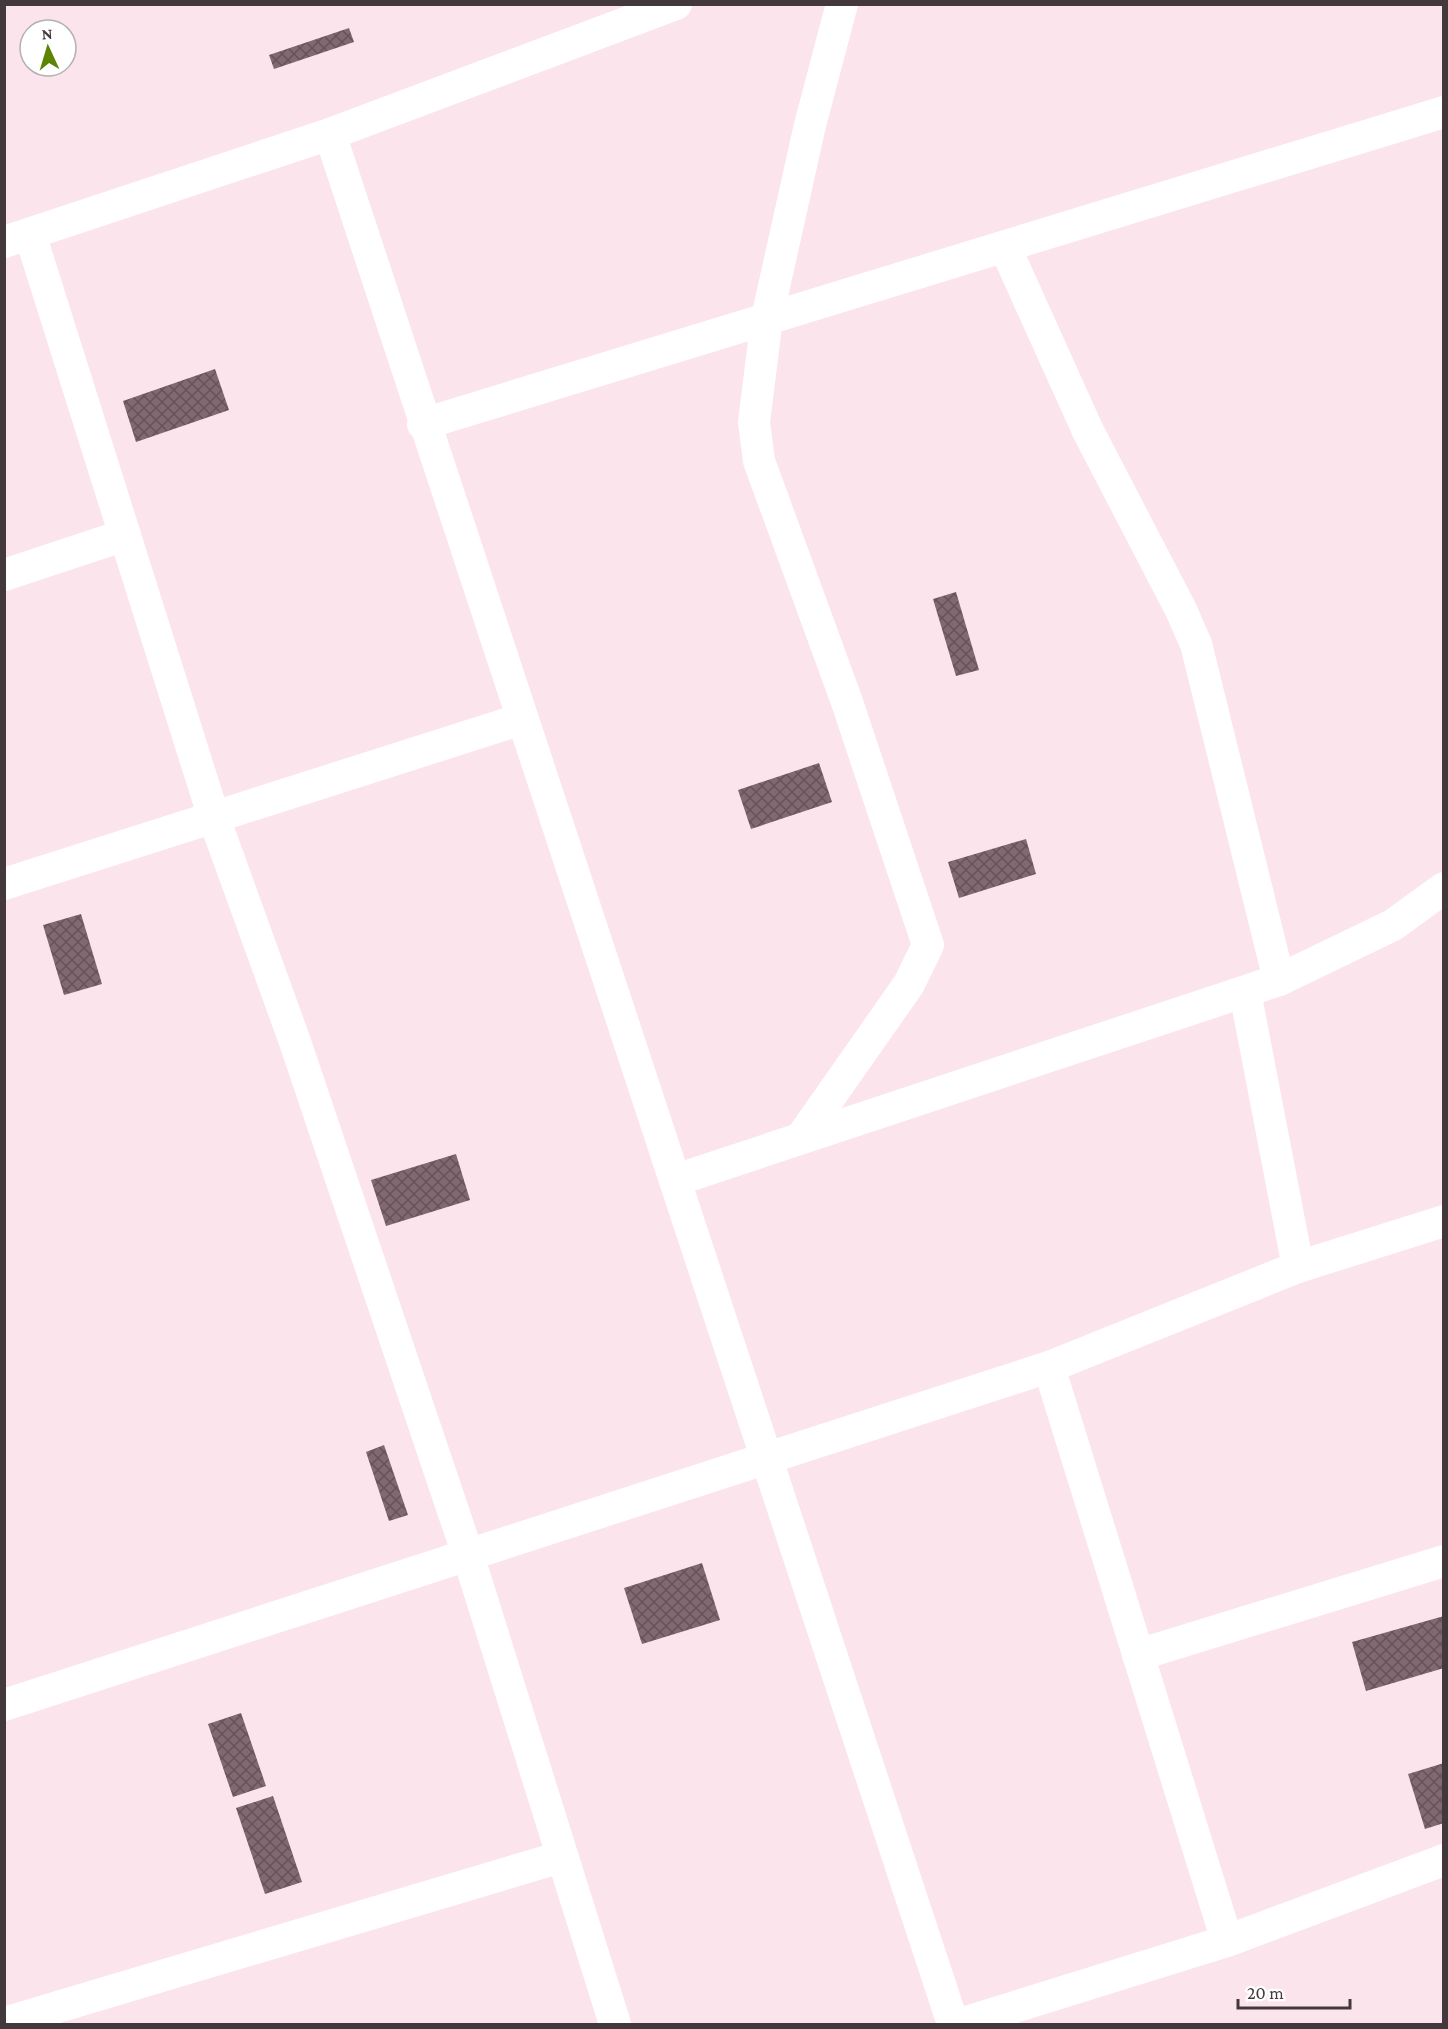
<svg xmlns="http://www.w3.org/2000/svg" width="1448" height="2029" viewBox="0 0 1448 2029" font-family="'Crimson Pro',serif">
  <style>
    .building { fill: url(#building-cross-hatch) }
    .lines { fill: none; stroke-linecap: round; stroke-linejoin: round }
    .street { stroke: #fff; stroke-width: 32 }
  </style>
  <defs>
    <pattern id="building-cross-hatch" width="8" height="8" patternUnits="userSpaceOnUse" patternTransform="scale(1.5)"><rect width="8" height="8" fill="#826871"/><path d="M0 0l8 8M0 8l8-8" fill="none" stroke="#665259"/></pattern>
  </defs>
  <rect width="100%" height="100%" fill="#fce4ec"/>
  <g class="building">
    <path d="M349 28 354 42 274 69 269 55Z"/>
    <path d="M215 369 229 410 136 442 123 401Z"/>
    <path d="M956 592 979 670 956 676 933 599Z"/>
    <path d="M819 763 832 802 751 829 738 790Z"/>
    <path d="M1026 839 1036 874 959 898 948 862Z"/>
    <path d="M81 914 102 984 64 995 43 925Z"/>
    <path d="M456 1154 470 1200 386 1226 371 1180Z"/>
    <path d="M384 1445 408 1515 389 1521 366 1452Z"/>
    <path d="M702 1563 720 1620 642 1644 624 1588Z"/>
    <path d="M1444 1616V1668L1366 1691 1352 1642Z"/>
    <path d="M241 1713 266 1786 233 1797 208 1724Z"/>
    <path d="M1444 1763V1823L1425 1829 1408 1774Z"/>
    <path d="M273 1796 302 1882 265 1894 236 1808Z"/>
  </g>
  <g class="lines">
    <g class="street">
      <path d="M330 134C534 765 748 1393 953 2024"/>
      <path d="M30 234 214 818 294 1039 468 1555 615 2024"/>
      <path d="M4 242 330 134 676 4"/>
      <path d="M1005 247 1088 431 1181 610 1196 644 1279 980"/>
      <path d="M423 424 1444 112"/>
      <path d="M4 575 125 535"/>
      <path d="M4 884 522 719"/>
      <path d="M1245 992 1298 1267"/>
      <path d="M801 1138 909 984 928 945 847 702 759 461 754 422 767 318 810 125 842 4"/>
      <path d="M676 1180 1279 980 1393 925 1444 888"/>
      <path d="M1049 1367 1227 1941"/>
      <path d="M1138 1655 1444 1561"/>
      <path d="M4 1705 1049 1367 1298 1267 1444 1221"/>
      <path d="M4 2023 561 1857"/>
      <path d="M960 2024 1227 1941 1444 1860"/>
    </g>
  </g>
  <rect width="1448" height="2029" fill="none" stroke="#43383c" stroke-width="12"/>
  <g transform="translate(48 48) rotate(356)"><circle r="28" fill="#ffffff" stroke="#b4afb1" stroke-width="1.5"/>
  <path d="M0-4.5L10 22L0 15L-10 22Z" fill="#5e8406"/>
  <text y="-9" font-size="16" font-weight="bold" text-anchor="middle" fill="#43383c">N</text>
  </g>
  <path d="M1238 1999v9h112v-9" fill="none" stroke="#43383c" stroke-width="3"/>
  <text x="1247" y="1999" font-size="18" fill="#43383c" stroke="#ffffff" stroke-width="4.5" paint-order="stroke">20 m</text>
</svg>
